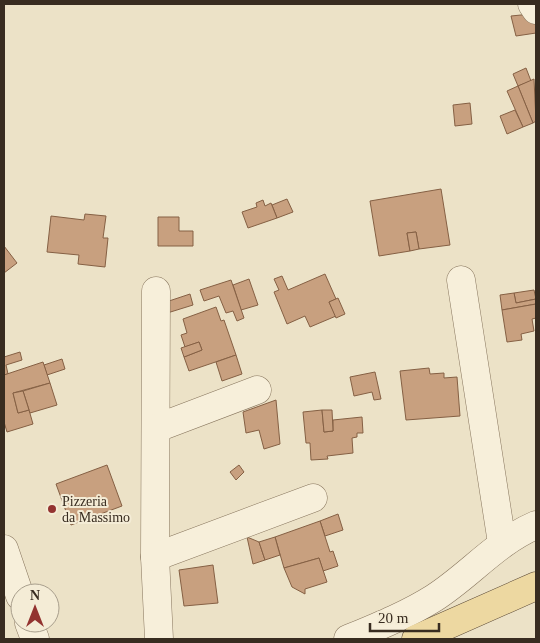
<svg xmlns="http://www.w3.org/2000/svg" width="540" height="643" viewBox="0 0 540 643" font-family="Georgia,serif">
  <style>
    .building { fill: #c8a07f; stroke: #856044 }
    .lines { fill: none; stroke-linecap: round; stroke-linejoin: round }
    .minor-casing { stroke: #87755d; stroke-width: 29 }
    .major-casing { stroke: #554331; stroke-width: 29 }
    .minor { stroke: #f7efda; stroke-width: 28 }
    .major { stroke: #edd8a1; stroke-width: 28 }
    .poi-dot { fill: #933330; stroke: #f4ecd6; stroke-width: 2 }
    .labels { text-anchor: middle; stroke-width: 4; stroke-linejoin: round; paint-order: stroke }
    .poi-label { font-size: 14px; fill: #382c20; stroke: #f4ecd6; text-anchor: start }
  </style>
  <rect width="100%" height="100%" fill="#ece2c7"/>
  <g class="building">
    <path d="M531 14 536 21V33L516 36 511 16Z"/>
    <path d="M526 68 531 81 518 86 513 74Z"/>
    <path d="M534 79 536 121 533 123 518 86Z"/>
    <path d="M518 86 533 123 523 127 507 91Z"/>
    <path d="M470 103 472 124 455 126 453 105Z"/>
    <path d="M515 110 523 127 507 134 500 116Z"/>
    <path d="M441 189 450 245 419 249 416 232 407 233 410 251 379 256 370 201Z"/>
    <path d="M287 199 293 212 277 218 272 205Z"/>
    <path d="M263 200 265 206 271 203 277 218 248 228 242 212 257 207 256 203Z"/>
    <path d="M85 214 106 216 103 238H108L105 267 78 264 79 255 47 252 51 216 84 220Z"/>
    <path d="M158 217H179V231H193V246H158Z"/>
    <path d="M416 232 419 249 410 251 407 233Z"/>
    <path d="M4 246 17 263 4 273Z"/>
    <path d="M325 274 336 299 329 302 336 316 310 327 305 316 287 324 274 292 279 290 274 279 282 276 288 290Z"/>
    <path d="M249 279 258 305 241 310 233 285Z"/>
    <path d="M231 280 244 318 237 321 233 311 226 313 219 296 204 301 200 290Z"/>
    <path d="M534 290 536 299 516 303 514 293Z"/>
    <path d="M514 293 516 303 536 299V304L502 310 500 295Z"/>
    <path d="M190 294 193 305 164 314 163 303Z"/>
    <path d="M338 298 345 314 336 318 329 302Z"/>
    <path d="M536 304V318L532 319 534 331 521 334 522 340 507 342 502 310Z"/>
    <path d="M216 307 221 321 224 320 236 355 189 371 184 357 202 350 199 342 185 347 181 335 187 333 183 319Z"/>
    <path d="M199 342 202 350 184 357 181 348Z"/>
    <path d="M20 352 22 360 6 365 8 374 4 375V357Z"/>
    <path d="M236 355 242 374 222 381 216 362Z"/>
    <path d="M62 359 65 369 47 375 44 365Z"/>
    <path d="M43 362 50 383 13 393 18 413 29 410 33 424 7 432 4 422V375Z"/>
    <path d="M429 368 430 374 444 373V378L457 377 460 416 406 420 400 371Z"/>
    <path d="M375 372 381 399 374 400 372 392 354 396 350 377Z"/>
    <path d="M50 383 57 405 30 413 23 391Z"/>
    <path d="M23 391 29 410 18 413 13 393Z"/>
    <path d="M276 400 280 444 264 449 259 430 246 433 243 412Z"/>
    <path d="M322 410 324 432 333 431V420L362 417 363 433H357V437L352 438 353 453 327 456 328 459 311 460 310 443H306L303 412Z"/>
    <path d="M322 410H332L333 431 324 432Z"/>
    <path d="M107 465 122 506 71 525 56 484Z"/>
    <path d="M239 465 244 472 236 480 230 472Z"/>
    <path d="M338 514 343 530 325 536 320 521Z"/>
    <path d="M320 521 330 552 333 551 338 566 323 571 319 558 284 568 275 537Z"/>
    <path d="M247 537 259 542 265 560 253 564Z"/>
    <path d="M275 537 280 555 265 560 259 542Z"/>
    <path d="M319 558 327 582 305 589V594L292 587 284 568Z"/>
    <path d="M213 565 218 603 184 606 179 570Z"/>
  </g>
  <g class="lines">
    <defs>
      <g id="minor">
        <path d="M532 4 536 10"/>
        <path d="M461 280 502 543"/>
        <path d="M156 291 155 557 159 639"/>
        <path d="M157 428 257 390"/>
        <path d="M4 549 20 596"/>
        <path d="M155 557 313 498"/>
        <path d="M29 623 35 639"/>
        <path d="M348 639C377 627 407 615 434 598 470 575 496 542 536 525"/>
      </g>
      <path id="major" d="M416 639 536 586"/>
    </defs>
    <use href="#minor" class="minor-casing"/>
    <use href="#major" class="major-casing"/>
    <use href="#minor" class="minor"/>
    <use href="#major" class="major"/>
  </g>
  <circle class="poi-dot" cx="52" cy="509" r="5"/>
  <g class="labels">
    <g class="poi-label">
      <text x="62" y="506">Pizzeria<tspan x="62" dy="16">da Massimo</tspan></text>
    </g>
  </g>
  <rect width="540" height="643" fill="none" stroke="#382c20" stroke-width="10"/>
  <g transform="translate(35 608)"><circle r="24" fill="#f4ecd6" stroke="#a99f8d"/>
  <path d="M0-4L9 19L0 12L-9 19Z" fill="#933330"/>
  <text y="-8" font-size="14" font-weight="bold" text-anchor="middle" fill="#382c20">N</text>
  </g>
  <path d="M370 623v8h69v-8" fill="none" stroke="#382c20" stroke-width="2.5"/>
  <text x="378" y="623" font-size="15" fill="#382c20" stroke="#f4ecd6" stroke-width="4" paint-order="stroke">20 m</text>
</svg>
